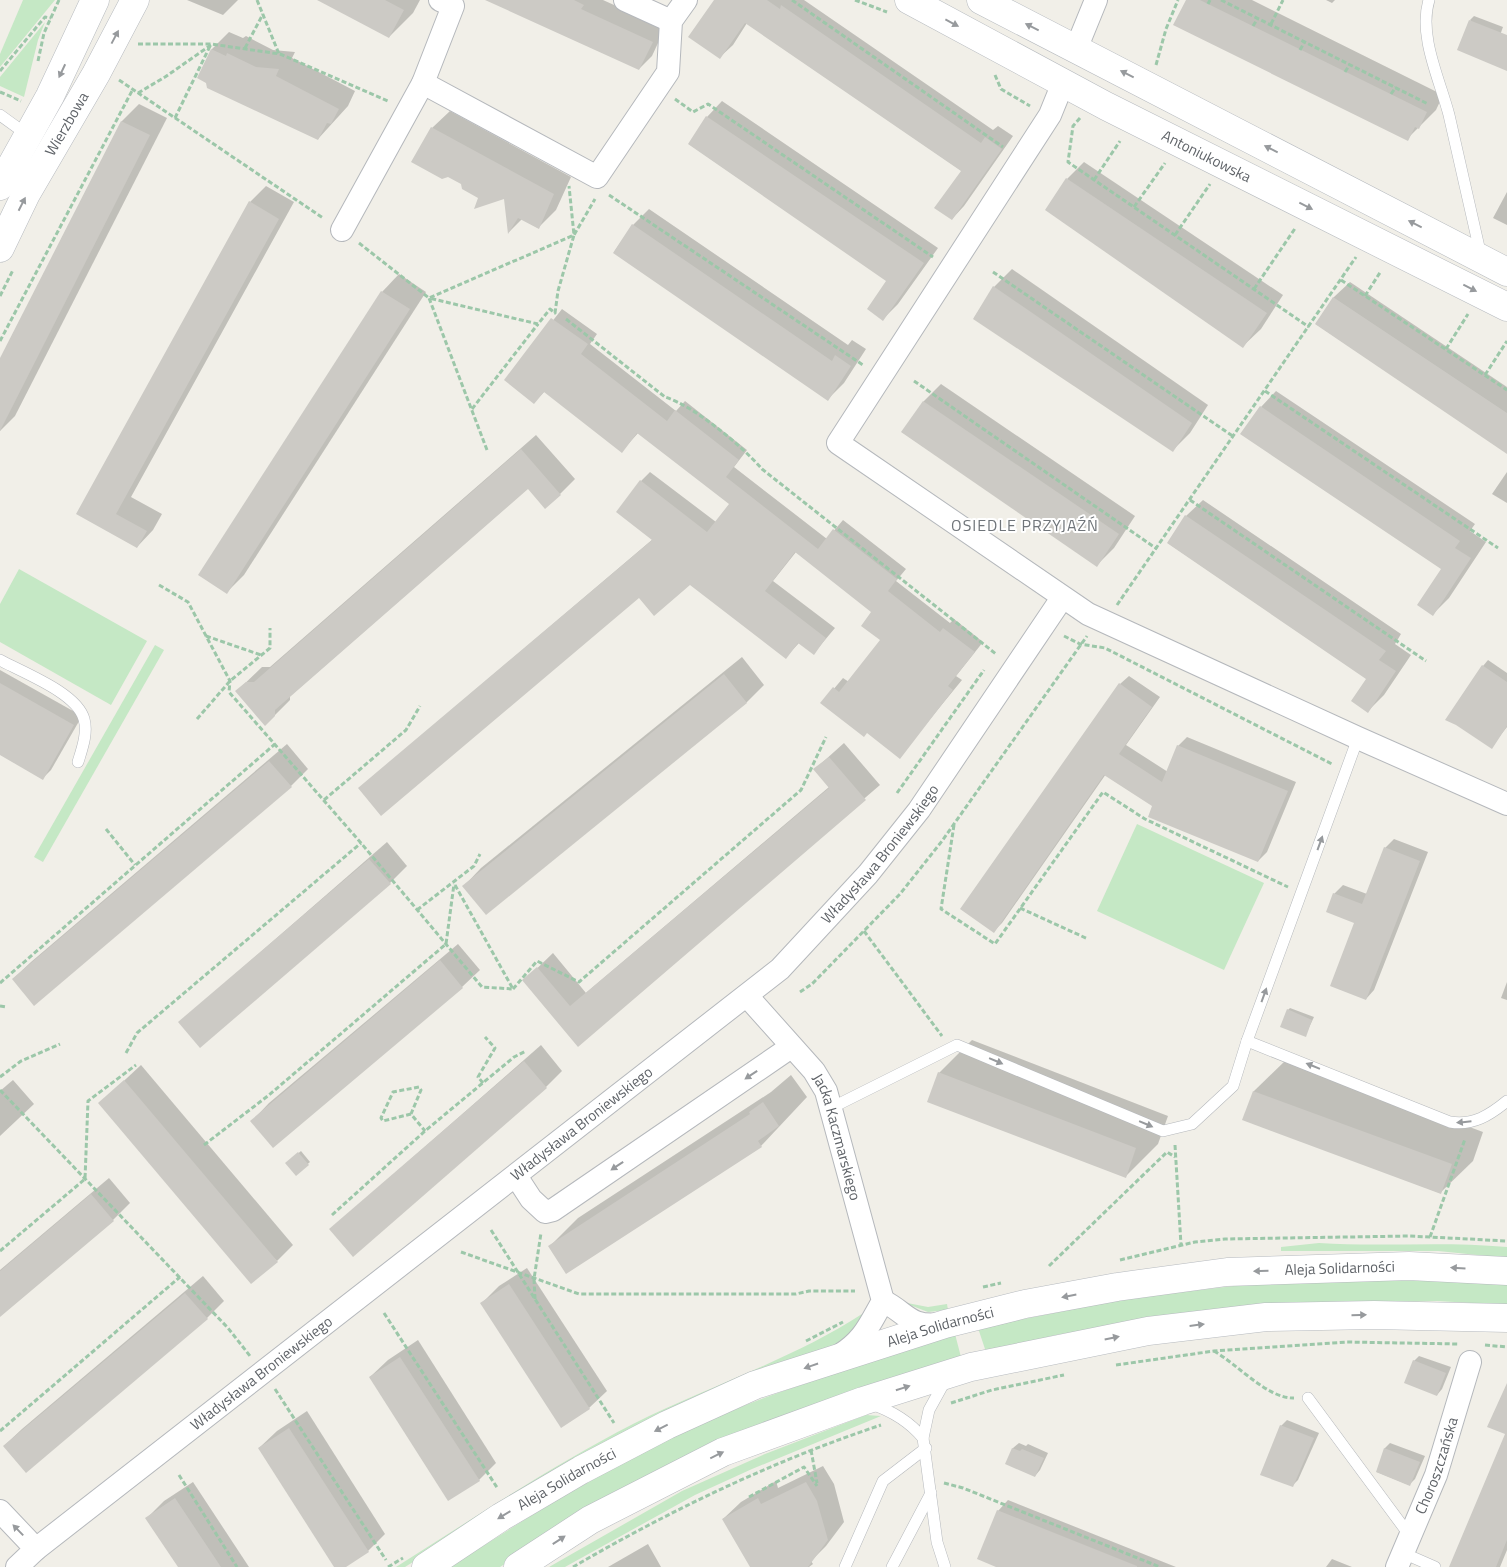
<svg xmlns="http://www.w3.org/2000/svg" width="1507" height="1567" viewBox="0 0 1507 1567" font-family="'Titillium Web',sans-serif">
  <style>
    .green { fill: #c5e8c5 }
    .shadow { fill: #0003 }
    .building { fill: #cccac5 }
    .lines { fill: none; stroke-linecap: round; stroke-linejoin: round }
    .lane-casing { stroke: #b5b8bc; stroke-width: 12 }
    .street-casing { stroke: #b5b8bc; stroke-width: 24 }
    .secondary-casing { stroke: #b6babf; stroke-width: 29 }
    .path { stroke: #9cc7a9; stroke-width: 3; stroke-dasharray: 5 2.5; stroke-linecap: butt }
    .lane { stroke: #fff; stroke-width: 11 }
    .street { stroke: #fff; stroke-width: 22 }
    .secondary { stroke: #fff; stroke-width: 28 }
    .oneway { fill: #979a9d }
    .labels { text-anchor: middle; stroke-width: 4; stroke-linejoin: round; paint-order: stroke }
    .street-label { font-size: 15px; fill: #5f6368; stroke: #fff }
    .neighbourhood-label { font-size: 16px; letter-spacing: 1px; fill: #70757a; stroke: #fff }
  </style>
  <rect width="100%" height="100%" fill="#f1efe8"/>
  <g class="green">
    <path d="M23 0H55L0 67V54Z"/>
    <path d="M45 22 38 40 24 97 0 86V77Z"/>
    <path d="M19 569 147 641 111 705 0 642V604Z"/>
    <path d="M155 645 164 650 43 862 34 857Z"/>
    <path d="M1137 824 1264 883 1224 970 1097 911Z"/>
    <path d="M1319 1243C1381 1247 1444 1241 1507 1247V1258L1438 1251H1281V1247Z"/>
    <path d="M1378 1279 1507 1283V1305L1437 1301 1341 1303 1148 1320 1056 1335 986 1352 978 1328 1125 1299 1250 1284Z"/>
    <path d="M902 1302 928 1307 947 1304 948 1310 928 1312Z"/>
    <path d="M862 1314 858 1327 836 1345 557 1472 405 1567H396C474 1518 551 1466 633 1424 709 1386 791 1360 862 1314Z"/>
    <path d="M955 1334 961 1357 569 1523 500 1567H450C549 1503 653 1440 764 1398 827 1375 891 1356 955 1334Z"/>
    <path d="M866 1415 881 1416 752 1469 695 1495 565 1567H549L682 1491 765 1454Z"/>
  </g>
  <g class="shadow">
    <path d="M187 0H238L223 15Z"/>
    <path d="M320 0H420L413 13 389 37Z"/>
    <path d="M499 0H603L665 28 652 56 639 69Z"/>
    <path d="M716 0H804L993 130 998 126 1013 136 964 206 952 219 962 171 747 23 733 45 720 57Z"/>
    <path d="M1187 0H1252L1443 95 1436 110 1407 139Z"/>
    <path d="M1326 0H1335L1332 3Z"/>
    <path d="M1474 16 1503 27 1492 57 1470 20Z"/>
    <path d="M229 32 243 38 246 36 273 50 295 52 292 58 355 91 348 106 318 139 199 78 212 49Z"/>
    <path d="M722 101 938 248 898 304 883 319 888 281 689 144 707 117Z"/>
    <path d="M139 104 167 118 15 416 0 431V360L122 121Z"/>
    <path d="M450 111 571 177 556 210 538 228 522 219 509 232 505 197 480 198 462 183 448 176 432 128Z"/>
    <path d="M1084 162 1283 295 1261 329 1243 346 1067 179Z"/>
    <path d="M266 186 294 202 131 497 162 514 153 530 137 547 78 513 250 202Z"/>
    <path d="M1507 192V225L1493 218Z"/>
    <path d="M649 209 848 345 852 340 866 349 844 383 828 399 614 252 633 225Z"/>
    <path d="M1012 269 1208 405 1190 433 1173 450 974 318 994 287Z"/>
    <path d="M399 274 426 292 244 575 227 592 382 292Z"/>
    <path d="M1350 282 1507 387V452L1316 324 1334 297Z"/>
    <path d="M562 309 597 334 590 344 676 411 685 401 747 450 734 467 827 539 843 520 906 569 896 581 950 623 954 619 983 642 956 676 962 680 899 757 868 732 822 703 843 678 849 682 881 640 873 612 796 552 773 581 835 628 814 653 799 643 786 657 690 584 639 596 360 788 653 539 641 481 650 472 716 522 730 504 639 432 622 451 545 391 534 402 506 380Z"/>
    <path d="M941 384 1135 516 1114 548 1097 565 902 432 924 401Z"/>
    <path d="M1276 391 1475 524 1470 531 1486 542 1449 598 1433 614 1442 569 1261 407Z"/>
    <path d="M536 435 575 479 560 494 528 488 290 696V700L275 715 237 691 262 667H270Z"/>
    <path d="M1507 472V503L1492 494Z"/>
    <path d="M1203 500 1401 634 1395 644 1411 655 1384 695 1368 711V679L1168 543 1186 516Z"/>
    <path d="M742 657 764 685 747 702 486 913 464 886 481 868Z"/>
    <path d="M1488 660 1507 673V727L1491 747 1483 666Z"/>
    <path d="M0 670 82 716 51 770 43 778 0 754Z"/>
    <path d="M1129 676 1160 697 1126 745 1168 772 1178 746 1187 737 1296 782 1267 852 1258 861 1154 806 1106 774 1002 923 994 931 1120 684Z"/>
    <path d="M844 743 880 785 578 1045 524 981 553 953 586 993 829 787 815 769Z"/>
    <path d="M287 744 308 769 291 786 13 979 31 962Z"/>
    <path d="M1394 839 1428 852 1374 990 1366 999 1356 923 1334 894 1343 885 1367 894 1385 848Z"/>
    <path d="M387 842 407 866 390 883 180 1022Z"/>
    <path d="M458 944 480 970 462 987 273 1146 252 1121 269 1103Z"/>
    <path d="M1507 982V1000L1501 998Z"/>
    <path d="M1290 1008 1314 1017 1305 1036 1288 1010Z"/>
    <path d="M972 1040 1168 1116 1158 1144 1125 1177 939 1073Z"/>
    <path d="M541 1045 562 1071 546 1087 331 1229Z"/>
    <path d="M1287 1059 1483 1132 1473 1161 1440 1193 1244 1119 1254 1091Z"/>
    <path d="M141 1065 293 1245 277 1261 100 1103Z"/>
    <path d="M791 1075 807 1097 761 1146 550 1246 578 1218 771 1092Z"/>
    <path d="M13 1080 34 1104 0 1136V1091Z"/>
    <path d="M301 1151 310 1162 296 1174 287 1163Z"/>
    <path d="M109 1178 130 1203 113 1220 0 1315V1270Z"/>
    <path d="M527 1268 607 1391 589 1408 481 1304 499 1286Z"/>
    <path d="M203 1276 224 1301 207 1318 4 1446 22 1429Z"/>
    <path d="M418 1340 496 1463 479 1480 370 1377 388 1360Z"/>
    <path d="M1419 1356 1451 1367 1442 1389 1437 1395 1414 1361Z"/>
    <path d="M1507 1386V1550L1500 1567H1462L1507 1433Z"/>
    <path d="M307 1411 385 1534 368 1551 344 1567H336L259 1448 277 1431Z"/>
    <path d="M1287 1420 1319 1433 1298 1480 1292 1486 1281 1426Z"/>
    <path d="M1019 1443 1026 1446 1028 1444 1048 1453 1040 1470 1035 1476 1007 1463 1013 1448Z"/>
    <path d="M1390 1443 1425 1456 1415 1479 1409 1485 1377 1472 1385 1448Z"/>
    <path d="M823 1466 834 1484 844 1522 826 1546 811 1561 813 1564 809 1567H752L723 1519 741 1502 776 1481 778 1488Z"/>
    <path d="M193 1482 249 1567H179L147 1518 164 1501Z"/>
    <path d="M1008 1500 1176 1567H999L998 1511Z"/>
    <path d="M648 1544 661 1567H608Z"/>
    <path d="M1332 1559 1352 1567H1326Z"/>
  </g>
  <g class="building">
    <path d="M317 0H385L404 10 389 38Z"/>
    <path d="M485 0H574L584 5 581 9 653 42 639 70Z"/>
    <path d="M714 0H767L780 9 781 5 981 143 985 137 1002 149 952 220 934 208 961 171 745 23 720 59 688 37Z"/>
    <path d="M1186 0H1200L1427 112 1419 129 1415 127 1408 141 1173 25Z"/>
    <path d="M1469 20 1507 35V71L1457 50Z"/>
    <path d="M211 49 226 56 227 53 256 67 279 69 276 76 339 109 331 124 327 123 318 140 207 88 206 83 197 78Z"/>
    <path d="M706 116 924 263 883 321 867 309 886 281 688 144Z"/>
    <path d="M121 121 150 135 0 431V358Z"/>
    <path d="M431 127 554 194 539 229 518 218 508 234 504 199 474 209 478 198 462 189 461 184 448 177 442 179 411 162Z"/>
    <path d="M1066 178 1267 313 1243 348 1045 210Z"/>
    <path d="M249 201 279 219 116 514 147 531 137 548 76 514Z"/>
    <path d="M632 224 832 361 835 355 851 366 828 401 613 253Z"/>
    <path d="M993 286 1192 423 1173 452 973 319Z"/>
    <path d="M381 291 410 309 227 594 198 575Z"/>
    <path d="M1333 297 1507 413V454L1315 324Z"/>
    <path d="M551 318 588 344 581 354 667 421 675 410 739 460 726 477 818 549 833 529 897 579 888 591 940 632 943 628 975 652 948 686 953 690 900 759 867 733 864 737 820 703 833 687 839 692 880 640 861 626 871 612 795 552 765 591 826 638 814 655 798 643 786 659 690 585 654 616 639 598 381 816 358 788 652 540 616 512 640 480 707 532 729 504 637 433 622 453 544 392 534 404 504 380Z"/>
    <path d="M923 401 1119 534 1097 567 901 432Z"/>
    <path d="M1260 406 1460 541 1455 548 1471 558 1433 616 1417 605 1441 569 1240 434Z"/>
    <path d="M521 449 561 495 545 509 528 489 275 710V716L265 726 235 691 246 682H254Z"/>
    <path d="M1185 515 1386 651 1379 660 1396 671 1368 713 1351 701 1366 679 1167 543Z"/>
    <path d="M1482 665 1507 682V726L1492 749 1456 725 1445 720Z"/>
    <path d="M724 674 747 703 486 915 462 886Z"/>
    <path d="M0 683 74 725 43 780 0 755Z"/>
    <path d="M1119 683 1152 707 1119 754 1162 782 1177 745 1288 791 1258 862 1148 817 1152 806 1104 775 994 933 960 909Z"/>
    <path d="M829 757 866 800 578 1047 522 980 537 967 570 1006 829 788 813 769Z"/>
    <path d="M269 761 292 787 34 1006 12 979Z"/>
    <path d="M1384 847 1420 861 1366 1000 1330 986 1354 923 1326 912 1333 893 1362 904Z"/>
    <path d="M369 859 391 884 200 1048 178 1022Z"/>
    <path d="M440 960 463 988 273 1148 250 1121Z"/>
    <path d="M1287 1009 1312 1020 1306 1037 1280 1027Z"/>
    <path d="M524 1061 547 1088 353 1257 329 1229Z"/>
    <path d="M938 1072 1136 1148 1126 1178 927 1102Z"/>
    <path d="M124 1080 278 1262 251 1284 98 1103Z"/>
    <path d="M1253 1091 1452 1164 1441 1194 1242 1120Z"/>
    <path d="M763 1102 779 1126 758 1141 762 1147 566 1274 548 1246 750 1114 749 1112Z"/>
    <path d="M298 1152 309 1165 296 1176 285 1163Z"/>
    <path d="M91 1194 114 1221 0 1317V1271Z"/>
    <path d="M509 1284 590 1409 561 1428 480 1303Z"/>
    <path d="M185 1293 208 1319 26 1473 3 1446Z"/>
    <path d="M400 1357 480 1481 448 1501 369 1377Z"/>
    <path d="M1413 1360 1446 1373 1437 1396 1404 1383Z"/>
    <path d="M1507 1383V1540L1496 1567H1449L1505 1434 1487 1427Z"/>
    <path d="M1280 1425 1314 1438 1293 1487 1260 1475Z"/>
    <path d="M289 1428 369 1552 346 1567H334L258 1448Z"/>
    <path d="M1012 1448 1020 1451 1022 1449 1044 1458 1035 1477 1005 1464Z"/>
    <path d="M1384 1448 1420 1462 1410 1486 1376 1472Z"/>
    <path d="M806 1482 817 1501 828 1540 808 1567H750L722 1519 758 1498 761 1504Z"/>
    <path d="M175 1498 221 1567H178L145 1518Z"/>
    <path d="M997 1510 1137 1566V1567H996L977 1559Z"/>
  </g>
  <g class="lines">
    <defs>
      <g id="lane">
        <path d="M1429 0C1418 36 1440 80 1449 115 1460 162 1470 209 1481 256"/>
        <path d="M0 115 29 136"/>
        <path d="M0 660C24 673 77 693 84 719 88 733 82 749 78 762"/>
        <path d="M1247 1041 1450 1122C1473 1126 1490 1115 1507 1101"/>
        <path d="M831 1108 957 1045 1163 1131 1192 1124 1233 1086 1247 1041 1358 738"/>
        <path d="M945 1381 929 1410 923 1438 937 1542 945 1567"/>
        <path d="M1308 1398 1410 1536"/>
        <path d="M871 1404C892 1411 909 1421 923 1438"/>
        <path d="M1403 1553 1435 1567"/>
        <path d="M845 1567 883 1481 926 1448"/>
        <path d="M892 1567 931 1493"/>
      </g>
      <g id="street">
        <path d="M440 0 453 6 423 83 597 177 668 72 671 21 686 0"/>
        <path d="M625 0 671 21"/>
        <path d="M1076 49 1096 0"/>
        <path d="M1063 83 1050 115 838 443 1088 614 1358 738 1507 804"/>
        <path d="M342 230 423 83"/>
        <path id="s1" d="M747 996 814 1071 826 1091 883 1301C869 1325 864 1340 840 1355"/>
        <path d="M516 1176 531 1199 545 1212 553 1210 791 1047"/>
        <path d="M883 1301C906 1312 909 1328 940 1324"/>
        <path d="M0 1511 36 1549"/>
        <path id="s2" d="M17 1567 36 1549 780 969 868 874 919 810 1062 598"/>
        <path id="s3" d="M1397 1567 1436 1475 1470 1362"/>
      </g>
      <g id="secondary">
        <path id="s4" d="M909 0 1106 106 1507 307"/>
        <path d="M981 0 1507 272"/>
        <path d="M0 186 50 96 95 0"/>
        <path id="s5" d="M0 248 26 194 96 74 135 0"/>
        <path id="s6" d="M426 1567 501 1517 581 1470 667 1425 755 1385 945 1324 1025 1304 1117 1287 1227 1272 1409 1266 1507 1271"/>
        <path d="M518 1567 590 1520 723 1452 863 1401 971 1367 1148 1331 1266 1317 1374 1315 1507 1318"/>
      </g>
    </defs>
    <use href="#lane" class="lane-casing"/>
    <use href="#street" class="street-casing"/>
    <use href="#secondary" class="secondary-casing"/>
    <g class="path">
      <path d="M257 0 279 54"/>
      <path d="M792 0 1003 147"/>
      <path d="M855 0 887 12"/>
      <path d="M1221 0 1428 104"/>
      <path d="M1208 4 1210 0"/>
      <path d="M1271 24 1283 0"/>
      <path d="M1253 26 1258 18"/>
      <path d="M138 44H211L280 54 388 101"/>
      <path d="M245 48 263 14"/>
      <path d="M1300 50 1305 41"/>
      <path d="M38 61 44 33 59 0"/>
      <path d="M1156 65 1166 29 1178 0"/>
      <path d="M0 71 45 17 51 18"/>
      <path d="M1345 72 1350 64"/>
      <path d="M995 75 1001 89 1030 106"/>
      <path d="M119 80 323 218"/>
      <path d="M0 92 21 101"/>
      <path d="M138 93 165 77 211 45"/>
      <path d="M1391 94 1396 87"/>
      <path d="M675 99 693 112 708 104 933 257"/>
      <path d="M175 118 211 44"/>
      <path d="M1080 118 1073 126 1068 162 1309 327"/>
      <path d="M1094 180 1120 141"/>
      <path d="M609 195 863 365"/>
      <path d="M1134 207 1165 163"/>
      <path d="M1175 235 1210 184"/>
      <path d="M359 243 429 298 574 235 595 199"/>
      <path d="M993 272 1234 437"/>
      <path d="M1341 280 1507 390"/>
      <path d="M1254 289 1296 227"/>
      <path d="M0 296 13 270"/>
      <path d="M1365 296 1381 271"/>
      <path d="M566 319 665 397C694 406 741 445 762 469L996 654"/>
      <path d="M0 341 133 89"/>
      <path d="M1446 349 1468 314"/>
      <path d="M1485 375 1507 341"/>
      <path d="M914 381 1157 549"/>
      <path d="M1265 391 1498 548"/>
      <path d="M472 409 538 324"/>
      <path d="M487 450 429 298 538 324 550 309 555 313 558 291 574 235 569 186"/>
      <path d="M1190 500 1426 661"/>
      <path d="M159 585 188 602 230 681 229 692 361 843 482 987 513 989"/>
      <path d="M1117 605 1356 257"/>
      <path d="M206 636 261 655"/>
      <path d="M1064 636 1080 644 1105 648 1332 764"/>
      <path d="M197 719 230 681 270 648V628"/>
      <path d="M897 793 984 670"/>
      <path d="M324 800 406 730 420 706"/>
      <path d="M954 825 941 909 995 944 1103 792 1145 819 1288 887"/>
      <path d="M106 829 135 865"/>
      <path d="M455 885 513 989"/>
      <path d="M1020 908 1088 939"/>
      <path d="M417 910 474 866 480 854"/>
      <path d="M864 931 942 1036"/>
      <path d="M0 983 275 744"/>
      <path d="M513 989 537 961 579 982 801 790 826 737"/>
      <path d="M800 992 812 984 900 894 942 841 1087 636"/>
      <path d="M0 1006 7 1007"/>
      <path d="M126 1053 137 1033 361 843"/>
      <path d="M0 1077 21 1061 60 1044"/>
      <path d="M483 1083 478 1077 495 1048 485 1037"/>
      <path d="M0 1090 228 1328 250 1356"/>
      <path d="M411 1114 383 1121 381 1118 393 1092 419 1087 421 1090 411 1114 425 1131"/>
      <path d="M204 1145 269 1095 446 944 454 884"/>
      <path d="M1175 1145 1181 1245"/>
      <path d="M332 1215 425 1131 514 1057 526 1051"/>
      <path d="M491 1230 614 1423"/>
      <path d="M1430 1237 1465 1139"/>
      <path d="M0 1251 85 1179 88 1101 136 1065"/>
      <path d="M461 1252 579 1294H796L809 1291H855"/>
      <path d="M1120 1260 1195 1242 1225 1239 1409 1236 1507 1241"/>
      <path d="M1049 1266 1167 1152 1175 1157"/>
      <path d="M983 1287 1001 1283"/>
      <path d="M535 1299 534 1279 541 1233"/>
      <path d="M384 1313 498 1489"/>
      <path d="M806 1341 843 1322"/>
      <path d="M1485 1345 1507 1347"/>
      <path d="M1214 1351C1237 1364 1268 1399 1294 1398"/>
      <path d="M1116 1365 1214 1351 1347 1342 1459 1344"/>
      <path d="M275 1389 386 1560"/>
      <path d="M951 1403 992 1390 1064 1375"/>
      <path d="M0 1431 180 1277"/>
      <path d="M811 1450 817 1483"/>
      <path d="M179 1475 237 1567"/>
      <path d="M944 1483 963 1488 1160 1567"/>
      <path d="M749 1497 804 1467 817 1486"/>
      <path d="M388 1567 403 1558"/>
      <path d="M573 1567C671 1510 773 1461 881 1425"/>
    </g>
    <use href="#lane" class="lane"/>
    <use href="#street" class="street"/>
    <use href="#secondary" class="secondary"/>
  </g>
  <defs><path id="oneway-solid" d="M-6-.8H1V-3.2L6.5 0L1 3.2V.8H-6Z" transform="scale(1.25)"/></defs>
  <g class="oneway">
    <use href="#oneway-solid" transform="translate(952 23) rotate(28)"/>
    <use href="#oneway-solid" transform="translate(1032 27) rotate(-153)"/>
    <use href="#oneway-solid" transform="translate(115 37) rotate(-62)"/>
    <use href="#oneway-solid" transform="translate(62 71) rotate(115)"/>
    <use href="#oneway-solid" transform="translate(1127 74) rotate(-153)"/>
    <use href="#oneway-solid" transform="translate(1271 149) rotate(-153)"/>
    <use href="#oneway-solid" transform="translate(22 204) rotate(-63)"/>
    <use href="#oneway-solid" transform="translate(1306 206) rotate(27)"/>
    <use href="#oneway-solid" transform="translate(1415 224) rotate(-153)"/>
    <use href="#oneway-solid" transform="translate(1470 288) rotate(27)"/>
    <use href="#oneway-solid" transform="translate(1320 843) rotate(-70)"/>
    <use href="#oneway-solid" transform="translate(1264 995) rotate(-70)"/>
    <use href="#oneway-solid" transform="translate(996 1061) rotate(23)"/>
    <use href="#oneway-solid" transform="translate(1313 1066) rotate(-158)"/>
    <use href="#oneway-solid" transform="translate(751 1075) rotate(146)"/>
    <use href="#oneway-solid" transform="translate(1464 1122) rotate(174)"/>
    <use href="#oneway-solid" transform="translate(1146 1124) rotate(23)"/>
    <use href="#oneway-solid" transform="translate(617 1166) rotate(146)"/>
    <use href="#oneway-solid" transform="translate(1458 1268) rotate(-177)"/>
    <use href="#oneway-solid" transform="translate(1261 1271) rotate(178)"/>
    <use href="#oneway-solid" transform="translate(1069 1296) rotate(169)"/>
    <use href="#oneway-solid" transform="translate(1359 1315) rotate(-1)"/>
    <use href="#oneway-solid" transform="translate(1197 1325) rotate(-7)"/>
    <use href="#oneway-solid" transform="translate(1112 1338) rotate(-12)"/>
    <use href="#oneway-solid" transform="translate(811 1366) rotate(161)"/>
    <use href="#oneway-solid" transform="translate(903 1388) rotate(-18)"/>
    <use href="#oneway-solid" transform="translate(661 1428) rotate(153)"/>
    <use href="#oneway-solid" transform="translate(717 1455) rotate(-26)"/>
    <use href="#oneway-solid" transform="translate(504 1515) rotate(149)"/>
    <use href="#oneway-solid" transform="translate(18 1530) rotate(-134)"/>
    <use href="#oneway-solid" transform="translate(559 1540) rotate(-33)"/>
  </g>
  <g class="labels">
    <g class="street-label">
      <text dy="5" stroke="none"><textPath href="#s5" startOffset="141">Wierzbowa</textPath></text>
      <text dy="5" stroke="none"><textPath href="#s4" startOffset="336">Antoniukowska</textPath></text>
      <text dy="5" stroke="none"><textPath href="#s2" startOffset="1122">Władysława Broniewskiego</textPath></text>
      <text dy="5" stroke="none"><textPath href="#s2" startOffset="718">Władysława Broniewskiego</textPath></text>
      <text dy="5" stroke="none"><textPath href="#s1" startOffset="171">Jacka Kaczmarskiego</textPath></text>
      <text dy="5" stroke="none"><textPath href="#s6" startOffset="976">Aleja Solidarności</textPath></text>
      <text dy="5" stroke="none"><textPath href="#s6" startOffset="571">Aleja Solidarności</textPath></text>
      <text dy="5" stroke="none"><textPath href="#s2" startOffset="312">Władysława Broniewskiego</textPath></text>
      <text dy="5" stroke="none"><textPath href="#s3" startOffset="109">Choroszczańska</textPath></text>
      <text dy="5" stroke="none"><textPath href="#s6" startOffset="166">Aleja Solidarności</textPath></text>
    </g>
    <g class="neighbourhood-label">
      <text x="1025" y="531">OSIEDLE PRZYJAŹŃ</text>
    </g>
  </g>
</svg>
